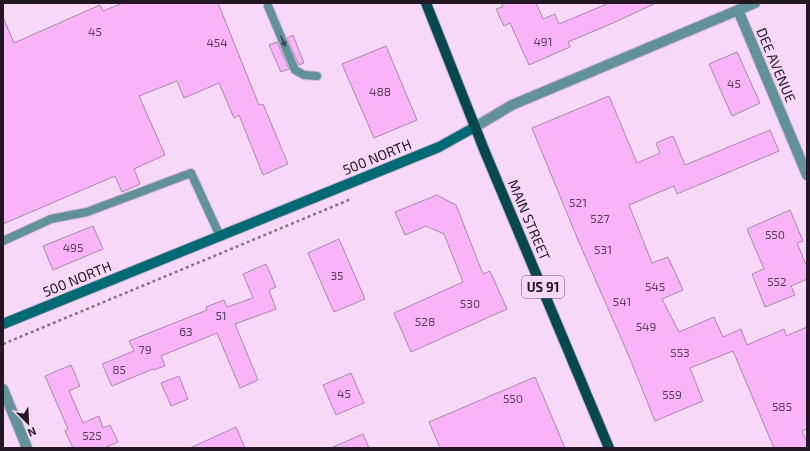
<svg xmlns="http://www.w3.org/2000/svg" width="810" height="451" viewBox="0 0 810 451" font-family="'Exo 2',sans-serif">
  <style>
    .building { fill: #f9b4f9; stroke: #a789a6 }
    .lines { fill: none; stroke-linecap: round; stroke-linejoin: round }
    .lane-casing { stroke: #d1b5d1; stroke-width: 10 }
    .street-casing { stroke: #d1b5d1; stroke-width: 12 }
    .secondary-casing { stroke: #d1b5d1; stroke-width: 12 }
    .primary-casing { stroke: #d1b5d1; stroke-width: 12 }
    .path { stroke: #887388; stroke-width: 2.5; stroke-dasharray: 3 3; stroke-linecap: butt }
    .lane { stroke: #619299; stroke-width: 8 }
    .street { stroke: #619299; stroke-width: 10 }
    .secondary { stroke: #026a74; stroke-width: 10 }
    .primary { stroke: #054850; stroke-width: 10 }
    .oneway { fill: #3b4852 }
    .labels { text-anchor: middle; stroke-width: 4; stroke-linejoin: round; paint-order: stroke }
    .number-label { font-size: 12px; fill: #583e58 }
    .shield { fill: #f8d8f7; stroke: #625162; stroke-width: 1 }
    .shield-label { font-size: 13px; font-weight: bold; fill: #221722 }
    .street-label { font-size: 14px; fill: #221722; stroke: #f8d8f7 }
  </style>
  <rect width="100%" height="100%" fill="#f8d8f7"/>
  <g class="building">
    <path d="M123 3H218L259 105 263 104 288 164 263 175 239 115 234 118 219 83 184 98 177 81 139 96 165 155 134 169 140 184 122 192 115 176 3 224V17L14 43 100 5 103 11Z"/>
    <path d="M501 3H536L543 19 555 14 559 24 609 3H656L613 23 568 42 570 47 529 65 510 23 504 26 496 9 503 7Z"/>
    <path d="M293 35 304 63 299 65 287 38Z"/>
    <path d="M277 42 289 69 281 72 269 45Z"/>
    <path d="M386 46 417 120 374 138 342 64Z"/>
    <path d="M737 52 760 103 732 116 709 64Z"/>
    <path d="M609 96 637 163 660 153 656 143 673 136 685 165 770 130 779 151 677 194 674 186 629 205 652 263 668 257 683 290 662 299 679 332 714 317 723 337 741 329 747 345 784 329 786 336 807 327V429L802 431 807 442V448H774L733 351 690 368 703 401 655 421 628 354 578 240 532 128Z"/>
    <path d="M437 195 456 205 483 274 490 271 507 309 411 352 394 313 463 282 444 234 426 226 405 235 395 212Z"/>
    <path d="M790 210 803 241 797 243 807 267V279L791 286 795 295 765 307 752 274 764 269 747 229Z"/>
    <path d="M93 226 103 249 53 270 43 246Z"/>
    <path d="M339 239 365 299 334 312 308 253Z"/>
    <path d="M266 264 276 287 269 290 276 309 235 324 258 380 240 388 217 333 161 356 165 366 153 370V369L112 386 102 364 134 351 129 341 207 310 206 307 224 300 227 307 253 298 243 274Z"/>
    <path d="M71 365 80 386 69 391 83 423 99 416 103 428 110 425 118 442 104 448H73L65 431 68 429 45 376Z"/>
    <path d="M351 373 364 403 336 415 323 385Z"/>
    <path d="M179 376 188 399 171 406 161 383Z"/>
    <path d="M535 377 565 448H440L429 422Z"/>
    <path d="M236 427 245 448H190Z"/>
    <path d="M363 434 369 448H331Z"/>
  </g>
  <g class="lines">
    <defs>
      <g id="lane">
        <path d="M268 6 295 70 304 75 317 76"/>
        <path d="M3 241 51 219 87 212 191 173 220 236"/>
      </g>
      <g id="street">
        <path d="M738 10 807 175"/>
        <path d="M475 127 512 105 755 3"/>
        <path d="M3 389 27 448"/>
      </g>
      <path id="secondary" d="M3 324 439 147 475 127"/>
      <path id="primary" d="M426 3 485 152 609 448"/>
    </defs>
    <use href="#lane" class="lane-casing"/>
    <use href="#street" class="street-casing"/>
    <use href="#secondary" class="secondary-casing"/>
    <use href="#primary" class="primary-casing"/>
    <path class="path" d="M3 344 351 199"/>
    <use href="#lane" class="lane"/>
    <use href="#street" class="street"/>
    <use href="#secondary" class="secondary"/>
    <use href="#primary" class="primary"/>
  </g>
  <defs><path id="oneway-solid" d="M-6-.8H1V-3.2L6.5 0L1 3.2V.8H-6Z"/></defs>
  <use class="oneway" href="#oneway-solid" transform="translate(283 41) rotate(67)"/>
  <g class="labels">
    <g class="number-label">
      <text x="95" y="36">45</text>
      <text x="543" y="46">491</text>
      <text x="217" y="47">454</text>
      <text x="734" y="88">45</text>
      <text x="380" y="96">488</text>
      <text x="578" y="207">521</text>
      <text x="600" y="223">527</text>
      <text x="775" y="239">550</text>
      <text x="73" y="252">495</text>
      <text x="603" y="254">531</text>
      <text x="337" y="280">35</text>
      <text x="777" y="286">552</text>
      <text x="655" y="291">545</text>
      <text x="622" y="306">541</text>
      <text x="470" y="308">530</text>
      <text x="221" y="320">51</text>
      <text x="425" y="326">528</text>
      <text x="646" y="331">549</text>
      <text x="186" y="336">63</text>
      <text x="145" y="354">79</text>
      <text x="680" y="357">553</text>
      <text x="119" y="374">85</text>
      <text x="344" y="398">45</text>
      <text x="672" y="399">559</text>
      <text x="513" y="403">550</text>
      <text x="782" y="411">585</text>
      <text x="92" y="440">525</text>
    </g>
    <rect class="shield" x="522" y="276" width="42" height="22" rx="3"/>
    <g class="shield-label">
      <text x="543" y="292">US 91</text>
    </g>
    <g class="street-label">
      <text transform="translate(776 65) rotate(67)" y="5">DEE AVENUE</text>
      <text transform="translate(377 157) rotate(-22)" y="5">500 NORTH</text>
      <text transform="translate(529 220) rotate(67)" y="5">MAIN STREET</text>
      <text transform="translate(77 279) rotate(-22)" y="5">500 NORTH</text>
    </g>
  </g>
  <rect width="810" height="451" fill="none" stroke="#221722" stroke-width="8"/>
  <g transform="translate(28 423) rotate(156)" stroke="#f8d8f7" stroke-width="3" paint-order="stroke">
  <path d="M0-3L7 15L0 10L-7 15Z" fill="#221722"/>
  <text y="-6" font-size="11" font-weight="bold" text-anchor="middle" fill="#221722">N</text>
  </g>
</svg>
